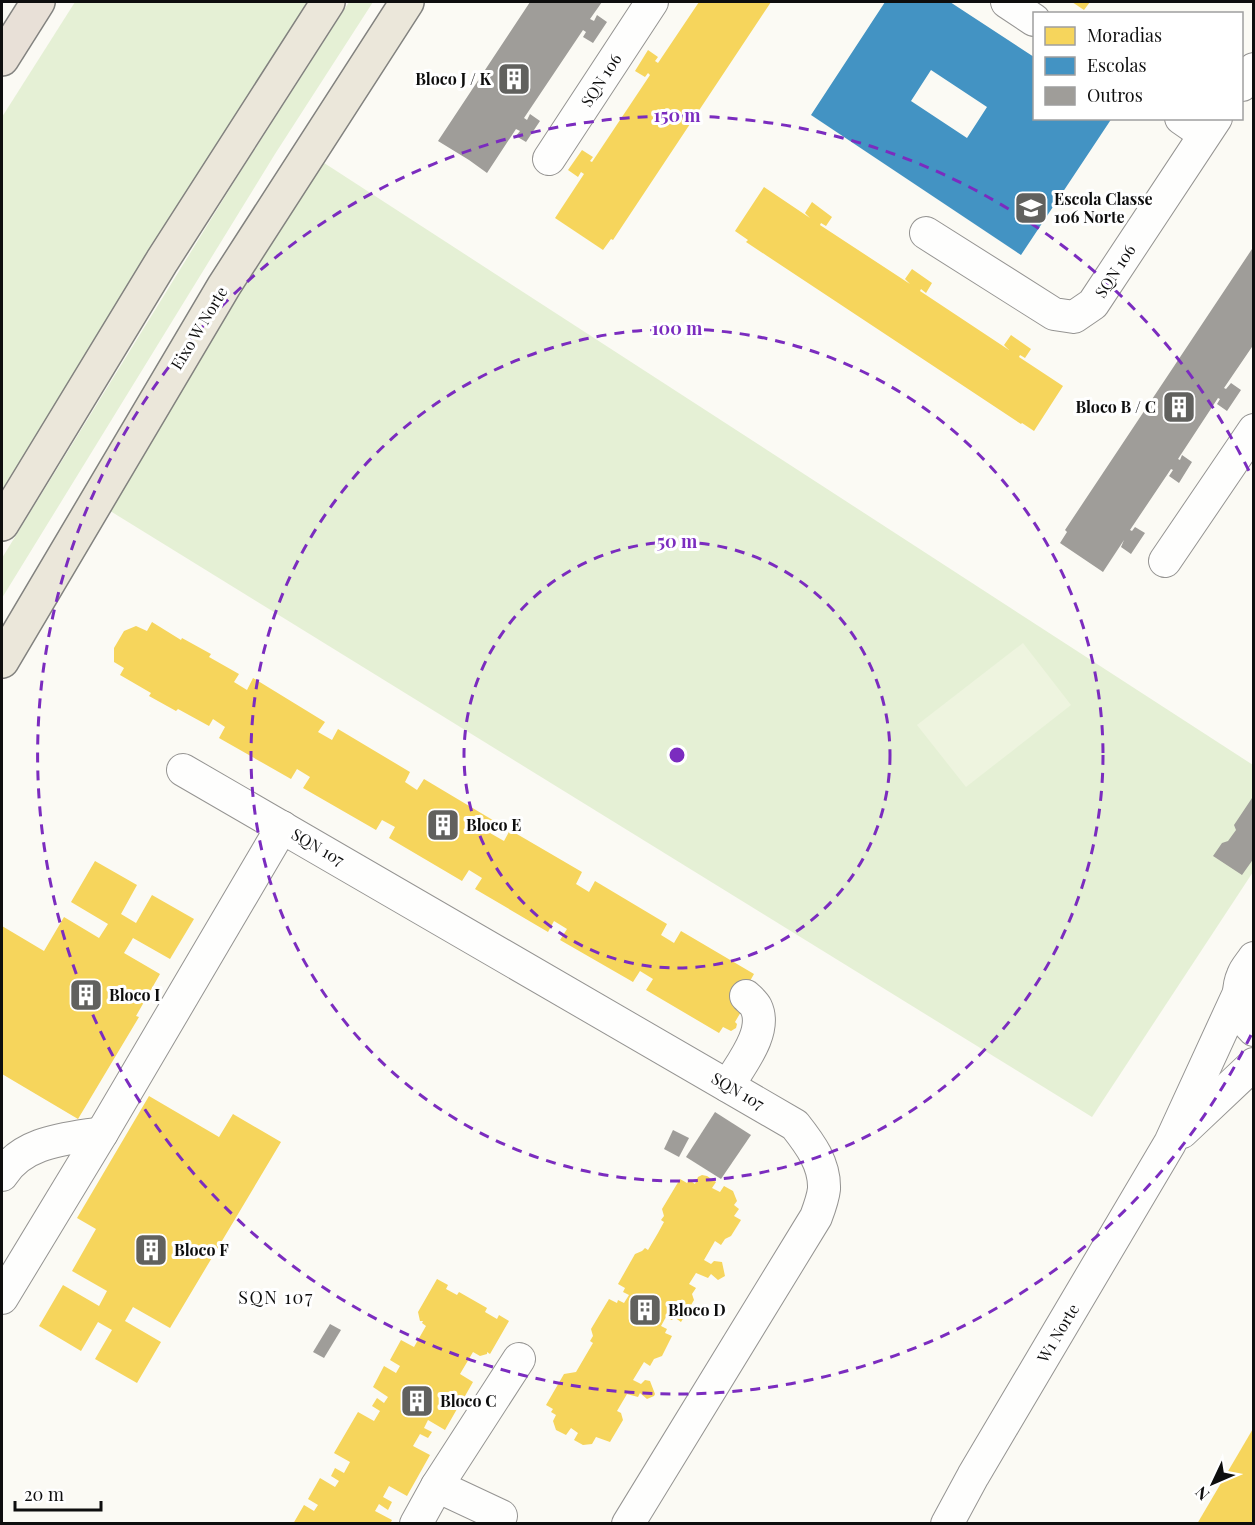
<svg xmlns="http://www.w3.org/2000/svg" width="1255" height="1525" viewBox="0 0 1255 1525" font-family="'Playfair Display',serif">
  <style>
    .green { fill: #e5f0d5 }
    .pitch { fill: #eef4df }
    .homes { fill: #f6d55c }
    .schools { fill: #4393c3; fill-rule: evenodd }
    .building { fill: #9f9d99 }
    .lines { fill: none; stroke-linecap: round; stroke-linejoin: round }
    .minor-casing { stroke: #959492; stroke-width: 34 }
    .major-casing { stroke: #82827f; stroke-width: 36 }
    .highway-casing { stroke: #82827f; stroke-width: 36 }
    .minor { stroke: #fefefd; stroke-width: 32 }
    .major { stroke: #ebe7da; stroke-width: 33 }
    .highway { stroke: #e8e0d7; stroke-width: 33 }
    .ring { fill: none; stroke: #7b2cbf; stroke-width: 3; stroke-dasharray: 10 8 }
    .labels { text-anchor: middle; stroke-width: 6; stroke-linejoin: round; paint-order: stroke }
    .poi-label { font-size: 16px; font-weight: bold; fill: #0e0e0e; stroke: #fff; text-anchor: start }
    .street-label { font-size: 16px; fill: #0e0e0e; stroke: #fff }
    .neighbourhood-label { font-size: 18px; letter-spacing: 1.5px; fill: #0e0e0e; stroke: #fff }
    .centre { fill: #7b2cbf; stroke: #fff; stroke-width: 3 }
    .ring-label { font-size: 18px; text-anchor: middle; font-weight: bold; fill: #7b2cbf; stroke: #fff; stroke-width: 6; stroke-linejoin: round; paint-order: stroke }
  </style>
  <rect width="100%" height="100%" fill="#fbfaf4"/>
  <g class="green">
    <path d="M75 2H316L2 494V117Z"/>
    <path d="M349 2H373L275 154 2 598V558L234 182Z"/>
    <path d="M318 159 1253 765V872L1092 1117 107 509Z"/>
  </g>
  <path class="pitch" d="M1023 643 1071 705 966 787 917 725Z"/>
  <g class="homes">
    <path d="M699 2H771L613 240 611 239 603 250 555 218 584 174 581 172 578 177 568 170 582 150 593 157 590 161 592 162 650 75 648 73 645 77 635 71 648 50 658 57 655 61 658 63Z"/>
    <path d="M1072 2H1090L1084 10Z"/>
    <path d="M764 187 810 218 805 213 812 202 832 217 826 226 821 223 820 225 910 284 905 279 912 269 932 283 926 293 921 289 920 291 1009 350 1004 345 1011 335 1031 349 1025 358 1020 355 1019 357 1063 386 1034 431 1022 423 1021 424 746 242 748 240 735 231Z"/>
    <path d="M152 622 181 640 182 638 211 654 209 657 239 674 234 682 247 690 253 678 325 722 318 732 332 740 338 729 410 772 405 782 417 790 424 779 496 822 490 833 504 841 510 830 582 872 576 884 589 892 595 881 667 924 661 935 674 943 681 931 754 974 750 981 759 986V990L752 993 735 1022 737 1024 736 1028 731 1031 723 1027 719 1033 646 990 653 979 640 971 633 982 560 940 567 929 554 921 548 932 475 889 482 878 469 870 462 881 389 838 395 827 382 820 376 830 303 788 310 777 297 769 291 779 219 738 225 727 213 719 209 726 178 709 176 711 149 696 151 693 120 675 124 668 114 662V648L124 631 136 626 147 631Z"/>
    <path d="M95 861 137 885 121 914 136 923 152 895 194 919 170 959 133 938 124 953 160 974 136 1016 139 1017 78 1119 2 1074V926L44 951 64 917 99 938 108 924 71 902Z"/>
    <path d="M149 1096 219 1137 233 1114 281 1142 170 1328 133 1307 125 1321 161 1342 137 1383 95 1359 112 1330 98 1322 81 1351 39 1326 63 1285 99 1306 107 1291 72 1271 96 1229 77 1218Z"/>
    <path d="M702 1175 707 1176 716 1182 712 1188 720 1192 724 1186 733 1191 737 1201 734 1205 739 1209 734 1216 741 1220 731 1236 725 1239 721 1245 715 1241 704 1260 711 1264 714 1261 722 1262 725 1276 718 1280 711 1274 708 1278 696 1273 689 1284 696 1288 692 1294 694 1300 681 1322 674 1317 672 1320 666 1317 661 1326 667 1329 665 1333 672 1336 662 1356 654 1359 650 1366 644 1362 633 1380 641 1384 645 1380 650 1381 655 1394 654 1396 647 1399 640 1393 638 1397 627 1394 617 1411 621 1413 623 1420 610 1442 596 1437 592 1444 583 1445 574 1440 578 1433 571 1428 566 1435 556 1430 553 1421 556 1415 551 1412 553 1409 546 1405 564 1374 576 1372 593 1343 590 1341 593 1336 591 1329 609 1299 617 1303 618 1300 624 1303 629 1295 623 1292 625 1288 618 1284 635 1254 642 1251 645 1248 648 1250 658 1233 664 1222 661 1220 664 1216 662 1209 680 1179 687 1183 689 1180 695 1184 698 1177Z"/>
    <path d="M437 1279 448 1285 446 1289 457 1295 459 1292 487 1308 485 1312 497 1319 499 1315 509 1321 490 1354 487 1352V1354L480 1356 473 1352 460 1374 473 1382 461 1403 451 1397 447 1403 457 1409 445 1430 428 1420 424 1428 432 1432 428 1438 420 1434 413 1446 430 1455 407 1496 389 1486 383 1497 392 1502 388 1510 379 1504 375 1511 392 1520 390 1524H293L304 1505 314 1511 318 1505 308 1499 320 1478 335 1487 339 1481 331 1476 335 1468 344 1473 350 1462 334 1453 358 1412 374 1421 380 1411 372 1406 377 1398 384 1403 388 1397 373 1387 384 1366 396 1373 400 1366 390 1360 401 1340 414 1347 426 1326 422 1323 423 1321H420L418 1312Z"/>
    <path d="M1254 1427V1524H1197Z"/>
  </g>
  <path class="schools" d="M885 2H950L1034 57V118H1112L1021 255 811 115ZM931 70 987 107 967 138 911 101Z"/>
  <g class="building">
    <path d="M530 2H602L590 19 594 21 597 15 607 22 593 43 583 37 586 32 583 30 524 118 527 120 530 114 540 121 526 142 516 136 520 131 516 129 487 173 469 160 438 141Z"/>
    <path d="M1254 246V344L1224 388 1226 389 1231 383 1241 390 1227 411 1217 404 1220 399 1218 398 1178 459 1180 460 1182 455 1192 462 1179 483 1169 476 1173 470 1171 469 1130 530 1132 531 1135 527 1145 533 1131 554 1121 547 1124 540 1103 572 1060 543 1067 532 1065 530Z"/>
    <path d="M1254 795V858L1242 875 1213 856 1222 843 1228 841 1236 830 1234 825Z"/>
    <path d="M715 1112 751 1135 721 1179 686 1157Z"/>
    <path d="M673 1130 689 1138 679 1157 664 1149Z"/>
    <path d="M330 1324 341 1330 324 1358 313 1352Z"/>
  </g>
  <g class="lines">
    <defs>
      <g id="minor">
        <path d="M1007 2 1034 20"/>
        <path d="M1242 85 1254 69"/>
        <path d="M1181 118 1204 134"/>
        <path d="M549 159 652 2"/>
        <path d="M926 233 1054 314 1074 317 1093 304 1216 118"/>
        <path d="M1165 561 1254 430"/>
        <path d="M183 770 795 1125C810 1144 825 1164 824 1189 823 1198 819 1209 816 1217L628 1524"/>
        <path d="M1254 958C1250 964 1245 969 1243 975 1235 993 1240 1017 1254 1030"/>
        <path d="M728 1086C740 1065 768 1032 756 1007 754 1003 749 999 746 996"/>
        <path d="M1182 1132 1254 1064"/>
        <path d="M2 1175C23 1141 66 1139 102 1133"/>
        <path d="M2 1298 102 1133 282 827"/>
        <path d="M437 1486 501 1516"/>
        <path d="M416 1524 437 1486 519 1359"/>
        <path d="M947 1524 973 1476 1170 1143 1238 995"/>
      </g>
      <g id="major">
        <path d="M2 524 162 261 328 2"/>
        <path d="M2 661 224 286 407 2"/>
      </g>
      <path id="highway" d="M2 59 38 2"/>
    </defs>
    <use href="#minor" class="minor-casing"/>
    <use href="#major" class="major-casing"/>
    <use href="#highway" class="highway-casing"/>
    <use href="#minor" class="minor"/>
    <use href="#major" class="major"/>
    <use href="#highway" class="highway"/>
  </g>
  <g class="ring">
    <circle cx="677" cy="755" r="213"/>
    <circle cx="677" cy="755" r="426"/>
    <path d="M1251 1035A639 639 0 1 1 1251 475"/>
  </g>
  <defs>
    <symbol id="building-square" viewBox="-11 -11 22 22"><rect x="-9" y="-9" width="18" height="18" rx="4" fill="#61615e" stroke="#fff"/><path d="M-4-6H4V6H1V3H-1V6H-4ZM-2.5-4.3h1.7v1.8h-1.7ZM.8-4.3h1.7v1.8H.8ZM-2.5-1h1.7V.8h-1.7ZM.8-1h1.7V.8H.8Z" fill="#fff"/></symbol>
    <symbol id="school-square" viewBox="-11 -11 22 22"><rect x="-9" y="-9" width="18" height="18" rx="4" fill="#61615e" stroke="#fff"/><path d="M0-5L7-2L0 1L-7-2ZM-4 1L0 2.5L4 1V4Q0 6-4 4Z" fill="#fff"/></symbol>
  </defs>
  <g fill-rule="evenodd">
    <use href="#building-square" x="495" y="60" width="38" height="38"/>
    <use href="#school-square" x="1012" y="189" width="38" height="38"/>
    <use href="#building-square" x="1160" y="388" width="38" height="38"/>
    <use href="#building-square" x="424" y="806" width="38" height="38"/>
    <use href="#building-square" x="67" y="976" width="38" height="38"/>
    <use href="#building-square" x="132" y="1231" width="38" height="38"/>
    <use href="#building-square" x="626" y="1291" width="38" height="38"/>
    <use href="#building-square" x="398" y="1382" width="38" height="38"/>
  </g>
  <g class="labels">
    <g class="poi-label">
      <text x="491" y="85" text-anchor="end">Bloco J / K</text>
      <text x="1054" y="205">Escola Classe<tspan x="1054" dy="18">106 Norte</tspan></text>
      <text x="1156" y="413" text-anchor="end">Bloco B / C</text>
      <text x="466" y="831">Bloco E</text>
      <text x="109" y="1001">Bloco I</text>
      <text x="174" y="1256">Bloco F</text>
      <text x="668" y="1316">Bloco D</text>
      <text x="440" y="1407">Bloco C</text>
    </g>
    <g class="street-label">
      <text transform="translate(601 80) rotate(-57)" y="6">SQN 106</text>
      <text transform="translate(1115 271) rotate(-57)" y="6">SQN 106</text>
      <text transform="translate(199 328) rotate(-59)" y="6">Eixo W Norte</text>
      <text transform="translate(318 847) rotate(30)" y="6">SQN 107</text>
      <text transform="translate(738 1091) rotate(30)" y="6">SQN 107</text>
      <text transform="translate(1058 1333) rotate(-59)" y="6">W1 Norte</text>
    </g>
    <g class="neighbourhood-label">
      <text x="276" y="1304">SQN 107</text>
    </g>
  </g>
  <circle cx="677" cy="755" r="9" class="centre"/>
  <g class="ring-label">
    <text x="677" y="122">150 m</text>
    <text x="677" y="335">100 m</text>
    <text x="677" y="548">50 m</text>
  </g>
  <rect width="1255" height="1525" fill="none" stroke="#0e0e0e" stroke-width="6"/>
  <rect x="1033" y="12" width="210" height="108" fill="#ffffff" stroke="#9f9f9f" stroke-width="1.5"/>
  <rect x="1045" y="27" width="30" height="18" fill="#f6d55c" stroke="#9f9f9f" stroke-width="1.5"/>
  <text x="1087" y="42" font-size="18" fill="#0e0e0e">Moradias</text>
  <rect x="1045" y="57" width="30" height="18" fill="#4393c3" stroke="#9f9f9f" stroke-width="1.5"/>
  <text x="1087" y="72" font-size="18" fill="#0e0e0e">Escolas</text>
  <rect x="1045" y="87" width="30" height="18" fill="#9f9d99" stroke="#9f9f9f" stroke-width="1.5"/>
  <text x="1087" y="102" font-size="18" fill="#0e0e0e">Outros</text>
  <g transform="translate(1213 1483) rotate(226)" stroke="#ffffff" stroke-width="4.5" paint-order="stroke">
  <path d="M0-4.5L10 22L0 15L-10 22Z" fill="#0e0e0e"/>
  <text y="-9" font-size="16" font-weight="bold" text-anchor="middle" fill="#0e0e0e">N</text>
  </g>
  <path d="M15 1501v9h86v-9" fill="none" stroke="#0e0e0e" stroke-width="3"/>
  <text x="24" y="1501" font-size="18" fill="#0e0e0e" stroke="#ffffff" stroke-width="4.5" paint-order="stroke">20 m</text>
</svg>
